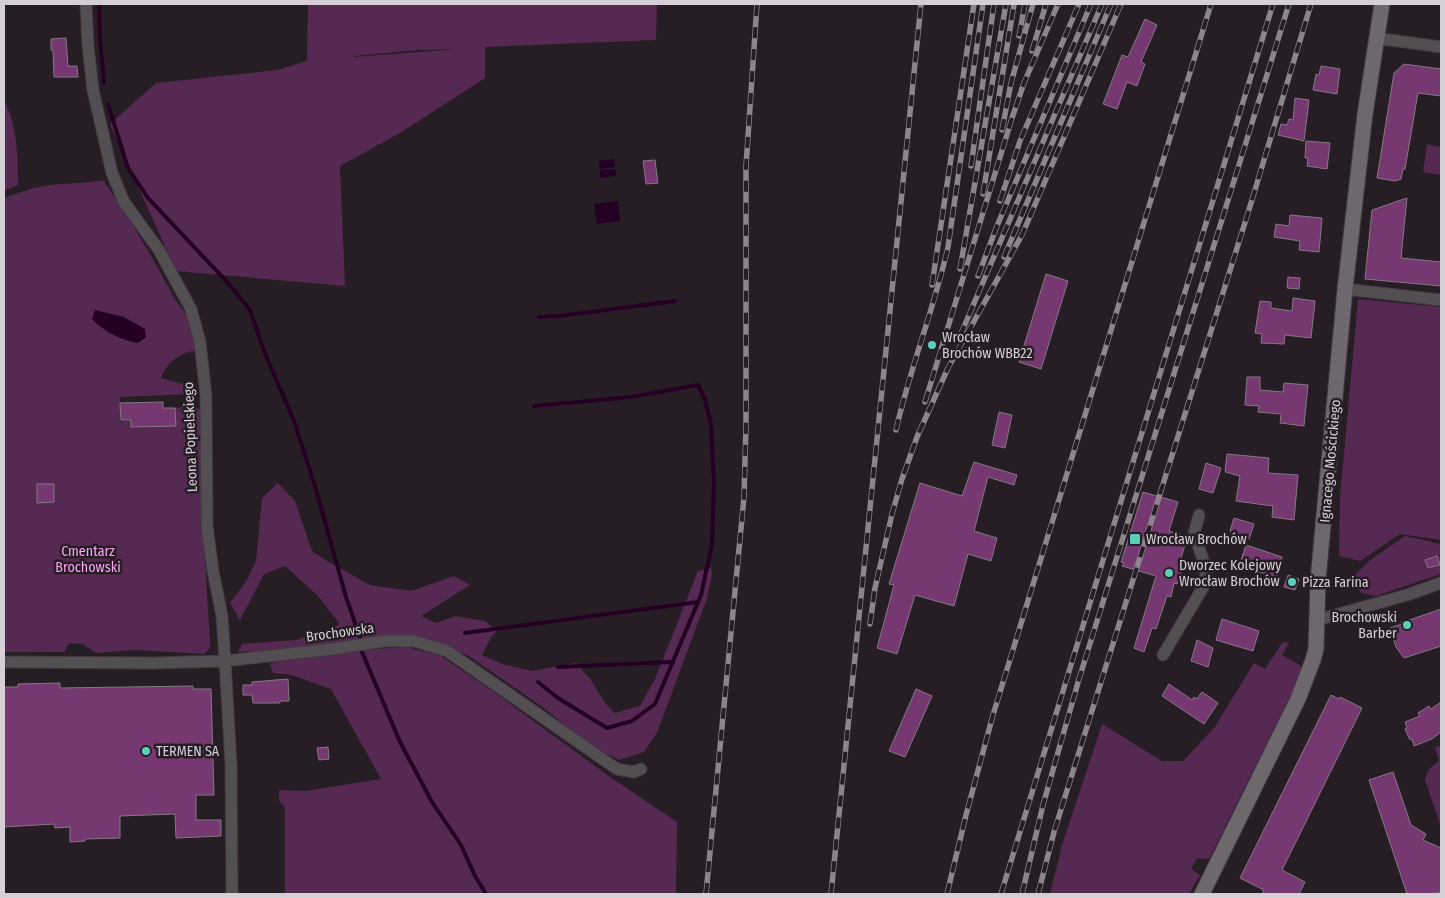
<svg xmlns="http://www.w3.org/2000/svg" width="1445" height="898" viewBox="0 0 1445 898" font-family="'Fira Sans Condensed',sans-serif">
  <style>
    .green { fill: #562952; fill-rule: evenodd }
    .water { fill: #240023 }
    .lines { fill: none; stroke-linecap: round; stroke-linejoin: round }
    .stream { stroke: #240023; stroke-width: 4 }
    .building { fill: #753870; stroke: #857984 }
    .street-casing { stroke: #423941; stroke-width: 13 }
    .secondary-casing { stroke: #423941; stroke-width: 17 }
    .street { stroke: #534e52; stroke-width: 11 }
    .secondary { stroke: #6f676e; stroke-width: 15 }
    .rail-casing { stroke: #8d858c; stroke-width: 5.5 }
    .rail { stroke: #261d25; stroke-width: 4; stroke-dasharray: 11; stroke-linecap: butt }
    .poi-dot { fill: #5cceba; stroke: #261d25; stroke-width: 2 }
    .labels { text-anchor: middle; stroke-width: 5; stroke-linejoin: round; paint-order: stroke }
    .poi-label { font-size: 14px; fill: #d6cfd5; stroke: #261d25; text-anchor: start }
    .street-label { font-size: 14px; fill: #d6cfd5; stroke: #261d25 }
    .park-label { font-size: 14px; fill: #fca3f3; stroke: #261d25 }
  </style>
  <rect width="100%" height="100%" fill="#261d25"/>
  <g class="green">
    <path d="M308 4H657L656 40 485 47V78L400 133 340 166 345 286 176 271 110 124 156 83 277 70 307 61ZM458 49 354 57V56L418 50Z"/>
    <path d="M4 101C17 123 18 159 18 185L4 191Z"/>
    <path d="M1427 144 1441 147V175L1423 172Z"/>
    <path d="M103 180C129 217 152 256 173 296 177 303 182 308 186 315 193 324 194 337 196 348L194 351C178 354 167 362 161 378L190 386 193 394 120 397V421H131V427L175 426V408L195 406 200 410 204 543 210 643V648L205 654 134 650 96 653 83 644 69 643 64 652H4V198C19 193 33 187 49 185 68 183 84 184 103 180Z"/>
    <path d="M1358 299 1441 307V540L1400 534 1360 561 1339 556 1340 497Z"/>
    <path d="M278 483 295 501 312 551 327 561 370 585 411 591 454 576 470 585 421 616 436 623 456 616 485 621 497 631 492 636 482 655 502 664 532 671 576 663 591 680 605 703 615 713 640 706 655 679 698 571 711 568 712 574 707 598 657 733 644 752 619 760 593 747 541 706 469 656 437 643 238 652 242 644 296 640 339 625V623L318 596 285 566 264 574 240 620 230 603 247 580 256 561 262 498Z"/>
    <path d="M1405 536 1441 544V574L1376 596 1362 593 1349 581 1370 560ZM1437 556 1440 565 1429 569 1425 560Z"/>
    <path d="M1283 642 1289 643 1282 655 1303 667V671L1209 859 1197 858 1191 869 1200 875 1189 894 1178 893 1177 894H1050L1063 842 1102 724 1162 761H1183L1214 728 1254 663 1265 669Z"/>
    <path d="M406 647 441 656 494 692 610 777 677 822 676 894H285V807L279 801V790L305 791 381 779 331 689 292 675 273 673 270 663 345 651Z"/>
    <path d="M1441 745V827L1425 780 1428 770 1439 761 1435 747Z"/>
  </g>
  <g class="water">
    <path d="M614 159 615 167 600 169 599 161Z"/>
    <path d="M615 169 616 176 600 178V170Z"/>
    <path d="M618 201 620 221 597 224 594 204Z"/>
    <path d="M95 310 124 317 145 329 146 337 138 343C119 339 106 333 92 319Z"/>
  </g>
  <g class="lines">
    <g class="stream">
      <path d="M99 4 100 38 104 83"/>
      <path d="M108 104 128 168 148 198 228 283 250 310 264 351 294 421 315 486 346 597 360 637"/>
      <path d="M539 317 560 316 675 301"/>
      <path d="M534 406 631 397 698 385 705 399 711 425 714 483 712 544 701 595 655 704 632 721 607 728 558 698 538 682"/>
      <path d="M465 633 698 602"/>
      <path d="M362 652 400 742 432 802 461 845 475 876 486 894"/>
      <path d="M558 667 673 662"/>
    </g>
  </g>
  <g class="building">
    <path d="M1145 19 1157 25 1141 62 1145 64 1137 86 1127 82 1117 109 1103 104 1122 55 1128 57Z"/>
    <path d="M66 38 68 66H77L78 77H54L53 50H51V39Z"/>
    <path d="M1404 64 1441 69V96L1418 93 1405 169H1403L1401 179 1395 181 1377 178 1394 73Z"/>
    <path d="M1321 66 1340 69 1337 94 1313 90 1316 74 1319 75Z"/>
    <path d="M1295 98 1309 100 1304 141 1278 135 1281 124 1287 125 1289 119 1293 120Z"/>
    <path d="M1306 141 1330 143 1327 169 1307 166 1308 158H1305Z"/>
    <path d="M655 160 658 183 646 184 643 161Z"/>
    <path d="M1407 198 1401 258 1441 262V286L1365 279 1372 210Z"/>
    <path d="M1290 215 1322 218 1319 252 1299 250 1300 241 1274 237 1276 224 1289 226Z"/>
    <path d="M1046 274 1068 281 1041 369 1019 362Z"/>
    <path d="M1288 277 1300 278 1299 289 1287 288Z"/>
    <path d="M1293 298 1315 301 1311 338 1285 335 1284 344 1261 343 1262 334 1255 333 1260 301 1271 302V308L1292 311Z"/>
    <path d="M1247 377H1260V390L1283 392 1284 383 1308 385 1304 426 1280 423 1281 414 1258 412 1259 406 1245 405Z"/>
    <path d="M163 402V408H175L176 426 131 427V420H121L120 403Z"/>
    <path d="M999 412 1012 415 1005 448 992 445Z"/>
    <path d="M1227 454 1269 458 1268 473 1298 475 1294 520 1272 517 1273 506 1236 501 1240 476 1225 472Z"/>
    <path d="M974 462 1017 475 1014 485 988 477 974 531 997 538 991 561 968 554 954 606 915 595 897 654 877 648 894 585 889 584 920 483 962 496Z"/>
    <path d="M1206 463 1221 468 1213 493 1199 489Z"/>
    <path d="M37 484H54V502L37 503Z"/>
    <path d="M1143 492 1178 502 1169 531 1187 536V538L1178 568 1182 569 1177 584 1174 583 1171 597 1167 596 1156 629 1152 628 1144 652 1134 648 1156 576 1122 566 1124 563 1121 562Z"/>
    <path d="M1234 518 1254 524 1249 539 1230 531Z"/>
    <path d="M1246 545 1282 557 1276 577 1239 566Z"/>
    <path d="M1437 556 1440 565 1428 568 1425 560Z"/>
    <path d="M1288 575 1299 579 1295 590 1284 587Z"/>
    <path d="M1441 609V646L1404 658 1396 647 1390 628 1402 624 1401 623Z"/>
    <path d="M1222 619 1259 631 1253 651 1216 640Z"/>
    <path d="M1197 640 1213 648 1208 667 1191 661Z"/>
    <path d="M288 679 289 701H280V703H253L252 695H243V685H252V682Z"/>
    <path d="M60 683V688L193 686V689H211L214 795H196V820H221V836L176 838 175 814 120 816V838L85 839V841L70 842V827L55 828 54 824 4 827V687H18V684Z"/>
    <path d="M1169 684 1192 700 1194 697 1197 699 1202 692 1218 703 1204 724 1162 696Z"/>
    <path d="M916 689 932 696 905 757 889 751Z"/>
    <path d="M1331 695 1339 699 1340 697 1362 708 1282 870 1305 882 1299 894H1262L1264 890 1240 878Z"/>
    <path d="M1441 702V732L1432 739 1414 746 1412 739 1410 740 1405 729 1407 728 1405 722 1420 716 1418 713 1429 706 1431 709Z"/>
    <path d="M328 747 329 759 319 760 317 748Z"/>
    <path d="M1393 772 1411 825 1426 834 1423 840 1441 848V892L1433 894H1407L1369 780Z"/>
  </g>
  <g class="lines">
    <defs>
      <g id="street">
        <path d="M86 4 88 46 93 90 112 173 124 202 159 250 191 309 200 342 206 396 207 526 213 571 222 616 225 661 231 764 232 894"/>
        <path d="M1376 38 1441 47"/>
        <path d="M1345 289 1441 300"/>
        <path d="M1317 620 1407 595 1441 583"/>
        <path d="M1163 655 1205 584 1206 568 1194 534 1199 515"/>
        <path d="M4 662 153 663 225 661 333 649 384 641H414L447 651 617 769 634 772 641 769"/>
      </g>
      <path id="secondary" d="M1202 894 1298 699 1313 660 1316 649 1318 580 1345 289 1365 114 1382 4"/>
    </defs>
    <use href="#street" class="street-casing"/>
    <use href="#secondary" class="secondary-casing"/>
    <use href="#street" class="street"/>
    <use href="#secondary" class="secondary"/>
    <defs>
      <g id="rail">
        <path d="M1019 36 1025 4"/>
        <path d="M1032 51 1046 4"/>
        <path d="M1002 130 1011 83 1033 4"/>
        <path d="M971 166 994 4"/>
        <path d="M983 194 1014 4"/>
        <path d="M1000 201 1020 141 1079 4"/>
        <path d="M1004 257 1111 4"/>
        <path d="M960 269 1006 4"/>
        <path d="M978 276 997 226 1091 4"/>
        <path d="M932 285 974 4"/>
        <path d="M960 336 1102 4"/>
        <path d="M925 402 1012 118 1024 83 1058 4"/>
        <path d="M896 430C910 368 934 309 948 247L983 4"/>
        <path d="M870 624 875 588 892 514 902 479 917 437 948 368 1022 235 1121 4"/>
        <path d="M706 894 744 497 746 425V166L757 4"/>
        <path d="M831 894 921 4"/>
        <path d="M947 894 966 815 993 715 1211 4"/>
        <path d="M1001 894 1273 4"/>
        <path d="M1022 894 1043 805 1079 679 1289 4"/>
        <path d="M1038 894 1054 832 1248 213 1311 4"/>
      </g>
    </defs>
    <use href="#rail" class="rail-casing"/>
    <use href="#rail" class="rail"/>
  </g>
  <g class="poi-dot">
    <circle cx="932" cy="345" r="5"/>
    <rect x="1129" y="533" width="12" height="12" rx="2.5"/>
    <circle cx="1169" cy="573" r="5"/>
    <circle cx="1292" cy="582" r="5"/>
    <circle cx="1407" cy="625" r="5"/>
    <circle cx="146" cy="751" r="5"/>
  </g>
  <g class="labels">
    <g class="poi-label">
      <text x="942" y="342">Wrocław<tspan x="942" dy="16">Brochów WBB22</tspan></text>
      <text x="1146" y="544">Wrocław Brochów</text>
      <text x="1179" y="570">Dworzec Kolejowy<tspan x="1179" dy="16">Wrocław Brochów</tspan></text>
      <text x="1302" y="587">Pizza Farina</text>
      <text x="1397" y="622" text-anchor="end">Brochowski<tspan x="1397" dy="16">Barber</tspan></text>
      <text x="156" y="756">TERMEN SA</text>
    </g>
    <g class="street-label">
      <text transform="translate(190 437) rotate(-92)" y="5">Leona Popielskiego</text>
      <text transform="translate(1330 461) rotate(-85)" y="5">Ignacego Mościckiego</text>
      <text transform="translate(340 632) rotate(-8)" y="5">Brochowska</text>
    </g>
    <g class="park-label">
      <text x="88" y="556">Cmentarz<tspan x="88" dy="16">Brochowski</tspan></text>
    </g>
  </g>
  <rect width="1445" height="898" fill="none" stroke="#d6cfd5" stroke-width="10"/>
</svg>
